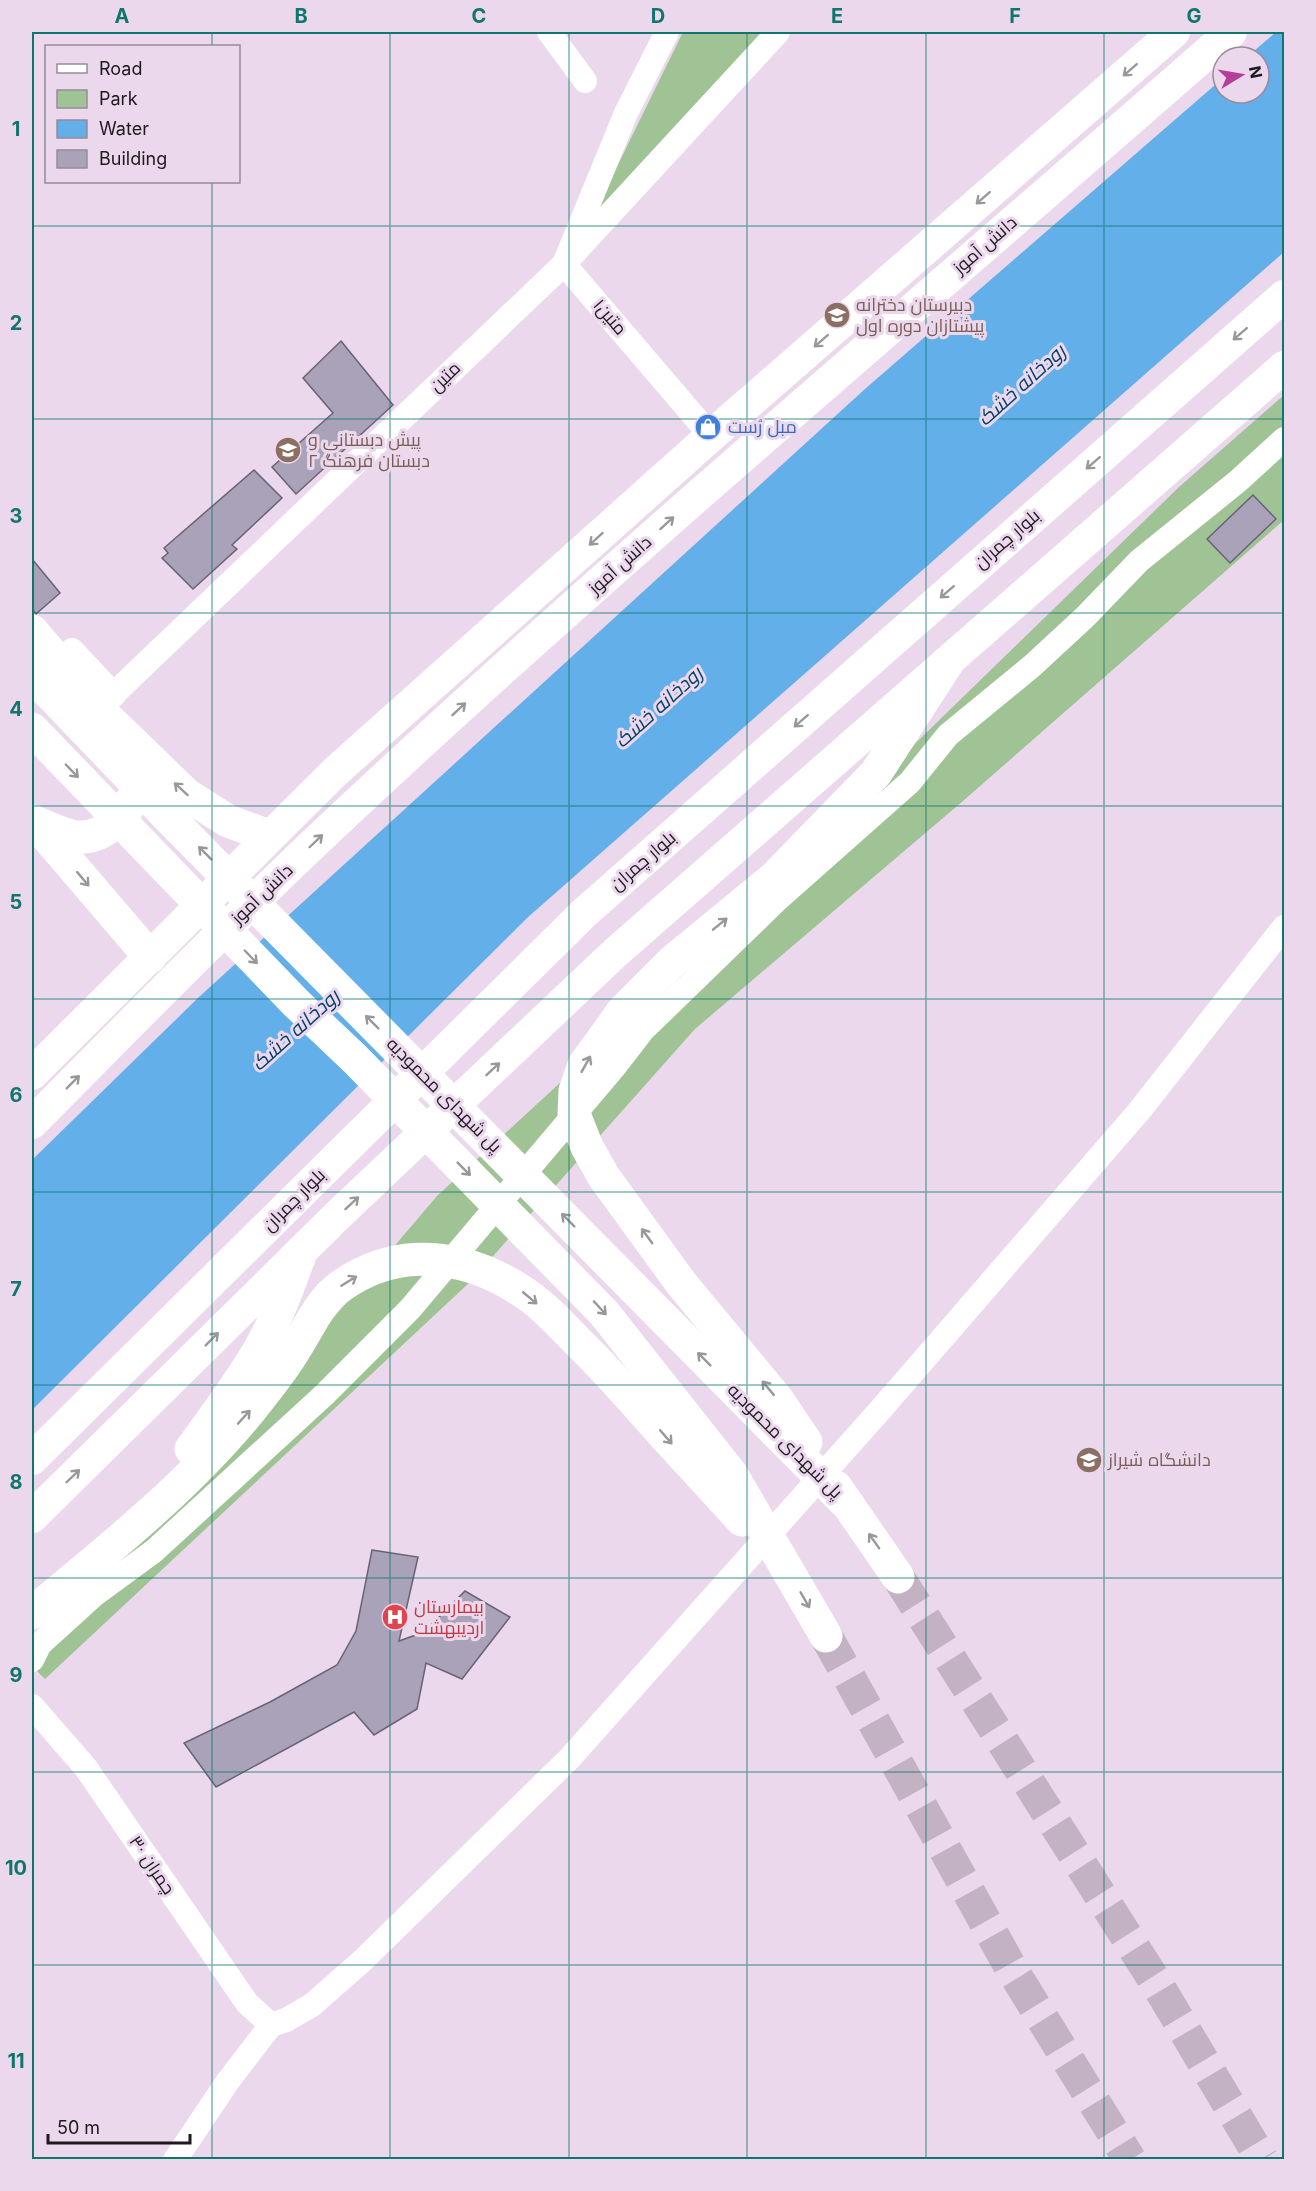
<svg xmlns="http://www.w3.org/2000/svg" width="1316" height="2191" viewBox="0 0 1316 2191" font-family="Inter,Cairo,sans-serif">
  <style>
    .green { fill: #9fc395 }
    .water { fill: #62afe9 }
    .building { fill: #a9a2b9; stroke: #696277; stroke-width: 1.5 }
    .lines { fill: none; stroke-linecap: round; stroke-linejoin: round }
    .highway-tunnel { stroke: #c2b2c3; stroke-width: 33; stroke-dasharray: 33 16; stroke-linecap: butt }
    .minor { stroke: #fff; stroke-width: 24 }
    .major { stroke: #fff; stroke-width: 32 }
    .highway { stroke: #fff; stroke-width: 33 }
    .oneway { stroke: #9a979a }
    .grid { fill: none; stroke: #0f766e; stroke-width: 1.5; stroke-opacity: 0.55 }
    .labels { text-anchor: middle; stroke-width: 6; stroke-linejoin: round; paint-order: stroke }
    .street-label { font-size: 18px; fill: #1e181f; stroke: #ebd8ec }
    .education-label { font-size: 18px; fill: #785e54; stroke: #ebd8ec; text-anchor: start }
    .shop-label { font-size: 18px; fill: #366cbe; stroke: #ebd8ec; text-anchor: start }
    .health-label { font-size: 18px; fill: #be3a42; stroke: #ebd8ec; text-anchor: start }
    .water-label { font-size: 20px; font-style: italic; fill: #034268; stroke: #ebd8ec }
    .neatline { fill: none; stroke: #0f766e; stroke-width: 2 }
    .grid-label { font-size: 20px; text-anchor: middle; font-weight: bold; fill: #0f766e }
  </style>
  <rect width="100%" height="100%" fill="#ebd8ec"/>
  <g class="green">
    <path d="M683 32H764L586 230Z"/>
    <path d="M1284 395V520L963 801 695 1029 470 1282 45 1679 32 1666 63 1607 329 1323 437 1196 674 978 1179 487Z"/>
  </g>
  <path class="water" d="M1276 32H1284V252L527 918 32 1410V1160L199 997 865 389 1223 78V93H1259V57H1247Z"/>
  <g class="building">
    <path d="M341 341 393 405 296 494 272 467 333 413 303 378Z"/>
    <path d="M254 470 282 498 232 545 237 549 193 589 162 558 168 553 164 548Z"/>
    <path d="M1253 495 1276 519 1230 563 1207 539Z"/>
    <path d="M32 559 60 593 36 614 32 609Z"/>
    <path d="M372 1550 418 1557 399 1641 424 1632 465 1591 510 1617 462 1679 426 1663 417 1709 374 1735 354 1712 216 1787 184 1743 270 1702 337 1665 356 1631Z"/>
  </g>
  <g class="lines">
    <g class="highway-tunnel">
      <path d="M898 1577 1160 1989 1262 2160"/>
      <path d="M826 1636 1011 1968 1130 2160"/>
    </g>
    <g class="minor">
      <path d="M549 32 585 81"/>
      <path d="M667 32 626 113 564 264 711 436"/>
      <path d="M72 650 114 695"/>
      <path d="M98 709 564 264 778 32"/>
      <path d="M32 1660 40 1644 94 1595 154 1551 324 1395 410 1309 616 1065 643 1030 778 899 910 782 948 735 1032 666 1085 617 1139 561 1238 481 1284 439"/>
      <path d="M32 1706 86 1768 247 2003 271 2025"/>
      <path d="M175 2160 228 2081 271 2025 286 2020 312 2005 362 1961 569 1759 882 1408 1140 1110 1284 927"/>
    </g>
    <g class="major">
      <path d="M32 1074 335 772 711 436 1174 32"/>
      <path d="M32 1123C135 1019 238 914 345 814 633 545 935 292 1231 32"/>
      <path d="M32 1459 583 914 1284 296"/>
      <path d="M32 1517 338 1215 615 953 1284 367"/>
    </g>
    <g class="highway">
      <path d="M32 631 98 709 187 795 228 821 269 836"/>
      <path d="M32 675 169 818 849 1506"/>
      <path d="M32 729 296 1003 355 1059 604 1313 732 1475 826 1636"/>
      <path d="M33 821C62 834 85 848 113 824 121 817 126 813 130 802"/>
      <path d="M37 825 150 957"/>
      <path d="M806 1442 777 1399 681 1283 604 1177 587 1147 574 1114 575 1091 584 1065 623 1011 673 961 775 877 876 773 948 662"/>
      <path d="M191 1449C215 1416 239 1384 259 1350 277 1319 289 1285 301 1252"/>
      <path d="M836 1487 898 1577"/>
      <path d="M32 1613C107 1551 186 1488 248 1413 265 1392 284 1369 297 1346 318 1312 322 1294 359 1275 412 1247 473 1259 520 1290 543 1304 562 1326 581 1345 614 1377 642 1411 673 1445 696 1470 719 1495 742 1520"/>
    </g>
  </g>
  <defs><path id="oneway-shaft" d="M-6 0H5M1.5-3L5.5 0L1.5 3" fill="none" stroke-width="1.6" stroke-linecap="round" stroke-linejoin="round" transform="scale(1.5)"/></defs>
  <g class="oneway">
    <use href="#oneway-shaft" transform="translate(1130 70) rotate(139)"/>
    <use href="#oneway-shaft" transform="translate(983 198) rotate(139)"/>
    <use href="#oneway-shaft" transform="translate(1240 334) rotate(139)"/>
    <use href="#oneway-shaft" transform="translate(821 341) rotate(139)"/>
    <use href="#oneway-shaft" transform="translate(1093 463) rotate(139)"/>
    <use href="#oneway-shaft" transform="translate(667 523) rotate(-42)"/>
    <use href="#oneway-shaft" transform="translate(596 539) rotate(138)"/>
    <use href="#oneway-shaft" transform="translate(947 592) rotate(139)"/>
    <use href="#oneway-shaft" transform="translate(459 709) rotate(-43)"/>
    <use href="#oneway-shaft" transform="translate(801 721) rotate(139)"/>
    <use href="#oneway-shaft" transform="translate(72 771) rotate(46)"/>
    <use href="#oneway-shaft" transform="translate(181 789) rotate(-138)"/>
    <use href="#oneway-shaft" transform="translate(316 841) rotate(-44)"/>
    <use href="#oneway-shaft" transform="translate(205 853) rotate(-135)"/>
    <use href="#oneway-shaft" transform="translate(83 879) rotate(50)"/>
    <use href="#oneway-shaft" transform="translate(720 924) rotate(-39)"/>
    <use href="#oneway-shaft" transform="translate(251 957) rotate(46)"/>
    <use href="#oneway-shaft" transform="translate(372 1022) rotate(-135)"/>
    <use href="#oneway-shaft" transform="translate(586 1064) rotate(-61)"/>
    <use href="#oneway-shaft" transform="translate(493 1069) rotate(-43)"/>
    <use href="#oneway-shaft" transform="translate(73 1082) rotate(-45)"/>
    <use href="#oneway-shaft" transform="translate(464 1169) rotate(45)"/>
    <use href="#oneway-shaft" transform="translate(352 1203) rotate(-43)"/>
    <use href="#oneway-shaft" transform="translate(568 1220) rotate(-135)"/>
    <use href="#oneway-shaft" transform="translate(647 1236) rotate(-126)"/>
    <use href="#oneway-shaft" transform="translate(349 1281) rotate(-32)"/>
    <use href="#oneway-shaft" transform="translate(530 1298) rotate(40)"/>
    <use href="#oneway-shaft" transform="translate(600 1308) rotate(47)"/>
    <use href="#oneway-shaft" transform="translate(212 1339) rotate(-45)"/>
    <use href="#oneway-shaft" transform="translate(704 1359) rotate(-135)"/>
    <use href="#oneway-shaft" transform="translate(768 1388) rotate(-130)"/>
    <use href="#oneway-shaft" transform="translate(244 1417) rotate(-48)"/>
    <use href="#oneway-shaft" transform="translate(666 1437) rotate(49)"/>
    <use href="#oneway-shaft" transform="translate(73 1476) rotate(-44)"/>
    <use href="#oneway-shaft" transform="translate(874 1541) rotate(-125)"/>
    <use href="#oneway-shaft" transform="translate(805 1600) rotate(60)"/>
  </g>
  <path class="grid" d="M212 32V46M390 32V2160M569 32V2160M747 32V2160M926 32V2160M1104 32V2160M212 182V2160M32 226H1284M32 419H1284M32 613H1284M32 806H1284M32 999H1284M32 1192H1284M32 1385H1284M32 1578H1284M32 1772H1284M32 1965H1284"/>
  <defs>
    <symbol id="school-disc" viewBox="-11 -11 22 22"><circle r="9.5" fill="#8d6e63" stroke="#ebd8ec"/><path d="M0-5L7-2L0 1L-7-2ZM-4 1L0 2.5L4 1V4Q0 6-4 4Z" fill="#fff"/></symbol>
    <symbol id="shop-disc" viewBox="-11 -11 22 22"><circle r="9.5" fill="#3f7fe0" stroke="#ebd8ec"/><path d="M-5-2.5h2.3a2.7 3.5 0 0 1 5.4 0H5L5.5 6h-11ZM-1.5-2.5h3a1.5 2.3 0 0 0-3 0Z" fill="#fff"/></symbol>
    <symbol id="university-disc" viewBox="-11 -11 22 22"><circle r="9.5" fill="#8d6e63" stroke="#ebd8ec"/><path d="M0-5L7-2L0 1L-7-2ZM-4 1L0 2.5L4 1V4Q0 6-4 4Z" fill="#fff"/></symbol>
    <symbol id="hospital-disc" viewBox="-11 -11 22 22"><circle r="9.5" fill="#e0444e" stroke="#ebd8ec"/><path d="M-5-5h3v3.5h4V-5h3V5h-3V1.5h-4V5h-3Z" fill="#fff"/></symbol>
  </defs>
  <g fill-rule="evenodd">
    <use href="#school-disc" x="822" y="300" width="30" height="30"/>
    <use href="#shop-disc" x="693" y="412" width="30" height="30"/>
    <use href="#school-disc" x="273" y="435" width="30" height="30"/>
    <use href="#university-disc" x="1074" y="1445" width="30" height="30"/>
    <use href="#hospital-disc" x="380" y="1602" width="30" height="30"/>
  </g>
  <g class="labels">
    <g class="street-label">
      <text transform="translate(985 245) rotate(-41)" y="6">دانش آموز</text>
      <text transform="translate(610 317) rotate(49)" y="6">متین۱</text>
      <text transform="translate(445 377) rotate(-44)" y="6">متین</text>
      <text transform="translate(1007 539) rotate(-41)" y="6">بلوار چمران</text>
      <text transform="translate(620 565) rotate(-42)" y="6">دانش آموز</text>
      <text transform="translate(643 861) rotate(-41)" y="6">بلوار چمران</text>
      <text transform="translate(262 894) rotate(-44)" y="6">دانش آموز</text>
      <text transform="translate(444 1095) rotate(45)" y="6">پل شهدای محمودیه</text>
      <text transform="translate(294 1200) rotate(-45)" y="6">بلوار چمران</text>
      <text transform="translate(785 1441) rotate(45)" y="6">پل شهدای محمودیه</text>
      <text transform="translate(152 1865) rotate(56)" y="6">۳۰ چمران</text>
    </g>
    <g class="education-label">
      <text x="856" y="311">دبیرستان دخترانه<tspan x="856" dy="21">پیشتازان دوره اول</tspan></text>
      <text x="308" y="446">پیش دبستانی و<tspan x="308" dy="21">دبستان فرهنگ ۲</tspan></text>
      <text x="1108" y="1466">دانشگاه شیراز</text>
    </g>
    <g class="shop-label">
      <text x="728" y="433">مبل رُست</text>
    </g>
    <g class="health-label">
      <text x="414" y="1613">بیمارستان<tspan x="414" dy="21">اردیبهشت</tspan></text>
    </g>
    <g class="water-label">
      <text transform="translate(1021 385) rotate(-42)" y="7">رودخانه خشک</text>
      <text transform="translate(658 707) rotate(-42)" y="7">رودخانه خشک</text>
      <text transform="translate(295 1030) rotate(-42)" y="7">رودخانه خشک</text>
    </g>
  </g>
  <rect width="1316" height="2191" fill="none" stroke="#ebd8ec" stroke-width="66"/>
  <rect x="45" y="45" width="195" height="138" fill="#ebd8ec" stroke="#998b9a" stroke-width="1.5"/>
  <rect x="57" y="64" width="30" height="9" fill="#ffffff" stroke="#998b9a" stroke-width="1.5"/>
  <text x="99" y="75" font-size="18" fill="#1e181f">Road</text>
  <rect x="57" y="90" width="30" height="18" fill="#9fc395" stroke="#998b9a" stroke-width="1.5"/>
  <text x="99" y="105" font-size="18" fill="#1e181f">Park</text>
  <rect x="57" y="120" width="30" height="18" fill="#62afe9" stroke="#998b9a" stroke-width="1.5"/>
  <text x="99" y="135" font-size="18" fill="#1e181f">Water</text>
  <rect x="57" y="150" width="30" height="18" fill="#a9a2b9" stroke="#998b9a" stroke-width="1.5"/>
  <text x="99" y="165" font-size="18" fill="#1e181f">Building</text>
  <g transform="translate(1241 75) rotate(79)"><circle r="28" fill="#ebd8ec" stroke="#998b9a" stroke-width="1.5"/>
  <path d="M0-4.5L10 22L0 15L-10 22Z" fill="#b33f98"/>
  <text y="-9" font-size="16" font-weight="bold" text-anchor="middle" fill="#1e181f">N</text>
  </g>
  <path d="M48 2134v9h142v-9" fill="none" stroke="#1e181f" stroke-width="3"/>
  <text x="57" y="2134" font-size="18" fill="#1e181f" stroke="#ebd8ec" stroke-width="4.5" paint-order="stroke">50 m</text>
  <rect x="33" y="33" width="1250" height="2125" class="neatline"/>
  <g class="grid-label">
    <text x="122" y="23">A</text>
    <text x="301" y="23">B</text>
    <text x="479" y="23">C</text>
    <text x="658" y="23">D</text>
    <text x="837" y="23">E</text>
    <text x="1015" y="23">F</text>
    <text x="1194" y="23">G</text>
    <text x="16" y="136">1</text>
    <text x="16" y="330">2</text>
    <text x="16" y="523">3</text>
    <text x="16" y="716">4</text>
    <text x="16" y="909">5</text>
    <text x="16" y="1102">6</text>
    <text x="16" y="1296">7</text>
    <text x="16" y="1489">8</text>
    <text x="16" y="1682">9</text>
    <text x="16" y="1875">10</text>
    <text x="16" y="2068">11</text>
  </g>
</svg>
